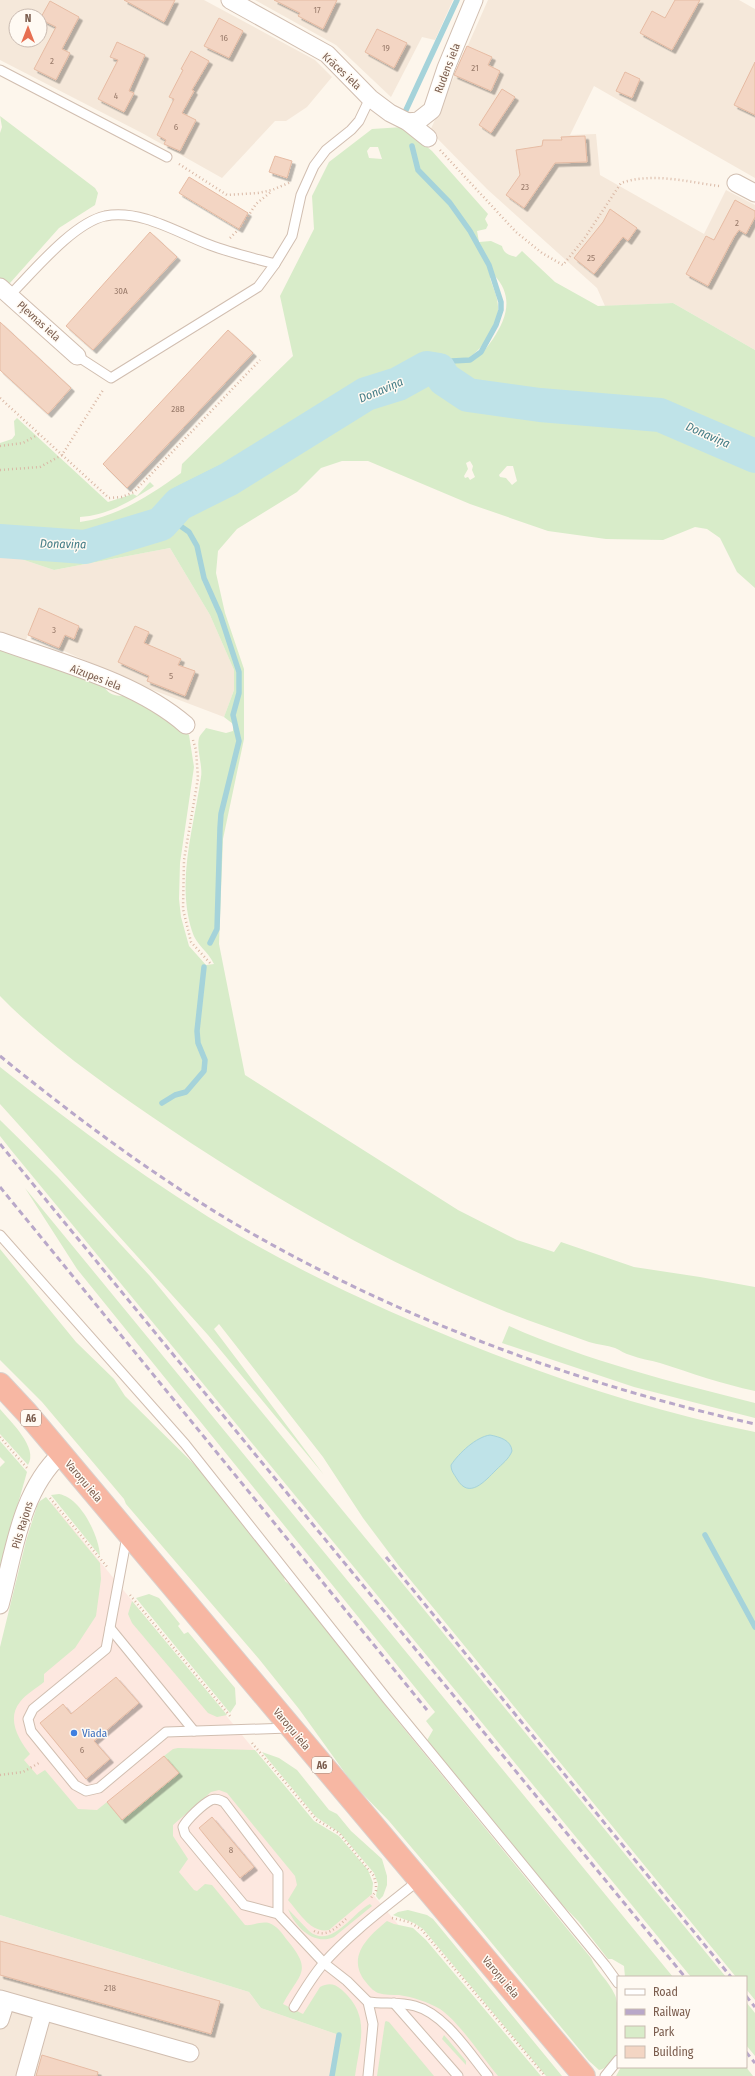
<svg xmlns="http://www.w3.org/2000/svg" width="755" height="2076" viewBox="0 0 755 2076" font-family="'Fira Sans Condensed',sans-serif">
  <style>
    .residential { fill: #f5e8da; fill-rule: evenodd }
    .commercial { fill: #fde8e0 }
    .green { fill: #d8ecc9; fill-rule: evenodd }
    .water { fill: #bfe3e8; stroke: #a5d3da }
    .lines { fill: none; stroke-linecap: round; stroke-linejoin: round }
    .stream { stroke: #a5d3da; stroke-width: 5.5 }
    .river { stroke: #bfe3e8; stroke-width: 34 }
    .building { fill: #f3d5c3; stroke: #e6bba3; filter: url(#shadow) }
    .lane-casing { stroke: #d1beb0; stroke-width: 11 }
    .street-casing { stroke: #d1beb0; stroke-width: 19 }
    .highway-casing { stroke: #dad1cd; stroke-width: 24 }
    .path { stroke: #d9b8a5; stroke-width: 2.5; stroke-dasharray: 1 3; stroke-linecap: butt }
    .lane { stroke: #fff; stroke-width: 9 }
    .street { stroke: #fff; stroke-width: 17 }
    .highway { stroke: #f7b7a3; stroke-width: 22 }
    .rail { stroke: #b9a8c9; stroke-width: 3; stroke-dasharray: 6 4; stroke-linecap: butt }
    .shop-dot { fill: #3f7fe0; stroke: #fffaf3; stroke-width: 1.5 }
    .labels { text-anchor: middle; stroke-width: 3; stroke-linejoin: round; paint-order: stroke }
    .number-label { font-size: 9px; fill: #987a6a }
    .shield { fill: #fffaf3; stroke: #a28b7f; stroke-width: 1 }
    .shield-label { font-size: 10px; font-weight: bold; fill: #7a5c4d }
    .street-label { font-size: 11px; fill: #7a5c4d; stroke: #fffaf3 }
    .shop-label { font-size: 11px; fill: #366cbe; stroke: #fffaf3; text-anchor: start }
    .water-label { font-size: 12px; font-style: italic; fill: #437c86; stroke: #fffaf3 }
  </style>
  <defs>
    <filter id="shadow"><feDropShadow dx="3.5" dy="3.5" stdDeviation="0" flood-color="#0004"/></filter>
  </defs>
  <rect width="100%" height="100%" fill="#fdf6ec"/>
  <g class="residential">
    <path d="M0 0H204L315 60 332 77 307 107 286 121H275L222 178 142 133 0 60ZM16 16H40V40H16Z"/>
    <path d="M255 0H453L435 40 422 37 391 97 336 45Z"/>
    <path d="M488 0H739L755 9V178L594 86 570 135 596 134 600 175 704 234 726 190 755 205V350L673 303 605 306 597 288 487 189 430 131Z"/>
    <path d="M170 548 210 615 234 670V690L224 717 145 687 28 635 25 642 0 633V552L54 570Z"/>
    <path d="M0 1915 249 1992 261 2008 339 2035 332 2076H0Z"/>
  </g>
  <path class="commercial" d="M52 1503 370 1891 525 2076H332L339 2035 261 2008 129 1828 97 1854 0 1772Z"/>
  <g class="green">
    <path d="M0 116 95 188 98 193 95 205 59 228 10 283H4L0 279V133L2 127Z"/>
    <path d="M403 127 432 151 488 214 485 219 488 225 486 229 477 231 479 242 491 241 502 246C504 254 509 255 516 257L522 251 555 282 598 306 673 303 755 350V588L737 572 720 538 707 529 695 527 663 540 606 539 548 531 470 504 368 461H342L321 468 297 492 237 529 218 551 216 573 225 613 244 669V739L223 839 219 944 245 1075 458 1210 517 1240 554 1252 561 1242 634 1267 700 1277 755 1287V1391C722 1384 691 1373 660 1363 650 1360 640 1359 630 1355 625 1354 620 1350 615 1348 607 1345 598 1345 589 1342 561 1332 532 1322 504 1311 386 1263 276 1200 170 1129 111 1089 50 1047 0 996V645L104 686C110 699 122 694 134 698 147 703 171 721 183 728L189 735 194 767 180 863 179 899 181 917 189 946 206 965 214 964C208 951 196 945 192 931 176 881 194 827 201 777 203 766 196 748 199 738 200 735 204 731 206 728L226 733 233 731V724L224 717 234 690V670L210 615 170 548 54 570 0 552V443L12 439 15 435 14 421 17 418 108 502 133 494 137 496 150 482 154 486C131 501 109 515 80 517V522C117 517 152 494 181 473L182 464 293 356 280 296 314 229 312 196 329 162 372 129ZM370 147H378L382 159 369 158 367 151ZM494 275C514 296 507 318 493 339 487 347 482 355 474 360L470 357C484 347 499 325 498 307 498 297 493 288 490 278ZM422 368 425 371 396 390 365 398 330 422 323 418 357 395 391 384ZM625 398 632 400 636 403V411L614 409C614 402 618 399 625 398ZM470 461 473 466 472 470 475 477 470 480 468 477 465 478 464 476 468 469 466 463ZM507 466H513L517 481 512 485 506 478 500 477 499 475Z"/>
    <path d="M0 1067C77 1128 155 1186 240 1236 316 1280 397 1316 478 1348 568 1383 660 1413 755 1432V2000L746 1989V1977H736L399 1566 363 1518 323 1457 219 1324 214 1329 324 1475 208 1335 0 1104Z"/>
    <path d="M0 1120 58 1177 150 1276 726 1977H691L11 1150 0 1136Z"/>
    <path d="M25 1188 673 1977H625L624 1966 612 1959H608L579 1922 549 1891 426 1742 433 1730 426 1721 435 1712 77 1269Z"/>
    <path d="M0 1249 76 1342 114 1379 125 1396 207 1477 283 1574 285 1581 295 1589 339 1643 350 1660 392 1714 591 1958C596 1971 609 1981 615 1995 619 2003 620 2041 618 2050 616 2058 607 2069 599 2070L589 2061 462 1907 389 1821 353 1784 299 1709 259 1659 126 1504 124 1499 42 1402 0 1360Z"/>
    <path d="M509 1326C588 1361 672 1382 755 1403V1418L634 1387 502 1343Z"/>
    <path d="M0 1409C10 1421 39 1448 28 1465L0 1434Z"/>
    <path d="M0 1441 27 1472 0 1567V1467L5 1462 0 1457Z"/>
    <path d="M59 1494C81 1498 99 1536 100 1556L51 1495Z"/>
    <path d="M46 1497 100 1563 101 1579 96 1616 75 1648 44 1674V1682C37 1688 26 1694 20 1702 6 1719 19 1740 30 1754L24 1760 37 1775 45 1770 78 1809 97 1810 107 1802 122 1820 178 1774 164 1756 173 1749 178 1748 255 1750 314 1821 339 1836 368 1870 373 1883 372 1894 329 1930C311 1934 299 1912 288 1900L297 1885 295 1876 227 1793 219 1790 211 1792 173 1825V1836L188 1859 179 1872 194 1890 197 1891 205 1884 212 1885 245 1925C253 1926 260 1921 269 1923 277 1926 282 1933 287 1940 314 1972 299 1973 283 2004L303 2014 320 1987C328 1983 334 1983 342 1990 371 2016 360 2041 355 2076H332L339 2035 261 2008 249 1992 0 1915V1647L26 1541 37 1506 40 1501Z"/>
    <path d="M149 1594 159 1598 180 1624 178 1626 184 1634 188 1632 235 1688 236 1704 230 1713 136 1598Z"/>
    <path d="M132 1601 227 1715 217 1717 208 1713 132 1623 128 1614Z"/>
    <path d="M262 1752 279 1758 297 1770 329 1810 337 1814 351 1831 382 1859 387 1876V1885L383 1896 379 1900 376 1896 378 1884 374 1873 340 1833 316 1817Z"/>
    <path d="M370 1904 372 1906 334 1937C314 1946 295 1927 288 1909L309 1931C331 1950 352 1913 370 1904Z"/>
    <path d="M408 1910 427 1915 433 1919 562 2076H546L423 1929 414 1923 393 1915 398 1912Z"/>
    <path d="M387 1921 394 1924 413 1928 426 1940 541 2076H498C482 2057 460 2023 440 2009 428 2002 413 1997 399 1995 392 1995 385 1995 378 1993 373 1991 368 1985 365 1981 346 1956 369 1936 387 1921Z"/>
    <path d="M746 2002 755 2013V2056L746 2045Z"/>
    <path d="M386 2021 389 2022 434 2076H377L385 2022Z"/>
    <path d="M444 2035 466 2061V2065L442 2039Z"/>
    <path d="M621 2067H746L753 2076H616Z"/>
  </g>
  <path class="water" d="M490 1435C500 1437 511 1440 512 1451 509 1459 502 1464 496 1470 485 1481 469 1500 457 1479 454 1474 451 1471 451 1465 459 1453 476 1437 490 1435Z"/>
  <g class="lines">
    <g class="stream">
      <path d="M406 110 457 0"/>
      <path d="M412 146 418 170 450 203 470 231 489 265 501 302V310L496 325 481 352 470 360 452 361 439 370"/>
      <path d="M170 514 179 525 189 532 197 546 204 578 220 614 239 672V693L233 715 239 741 221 814 220 828 217 929 210 943"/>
      <path d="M162 1103 175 1095 186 1092 204 1071 205 1060 198 1043 197 1031 204 967"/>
      <path d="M705 1535 755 1627"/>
      <path d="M332 2076 339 2035"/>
    </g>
    <path class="river" d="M0 541 85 547 161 524 179 504 229 479 366 394 398 384 427 368 439 370 444 379 468 395 540 405 660 415 755 456"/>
  </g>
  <g class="building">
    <path d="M124 0H175L164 22Z"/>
    <path d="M274 0H337L323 29 298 16 300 13Z"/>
    <path d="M675 0H700L672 50 640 33 652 11 665 18Z"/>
    <path d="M50 1 79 17 62 49 70 53 56 80 34 69 56 27 40 19Z"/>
    <path d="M219 18 243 31 229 58 204 46Z"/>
    <path d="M377 29 407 43 394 68 365 52Z"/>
    <path d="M117 42 145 55 129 91 134 93 124 112 98 99 118 60 110 57Z"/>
    <path d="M467 46 492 57 488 65 500 71 491 91 454 75Z"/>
    <path d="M191 51 209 61 192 90 194 91 182 113 196 120 180 151 164 144 166 140 157 135 174 99 169 97 183 70 181 69Z"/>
    <path d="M755 62V115L734 105Z"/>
    <path d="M625 72 640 79 632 98 616 91Z"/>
    <path d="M502 89 515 97 491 133 479 125Z"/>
    <path d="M585 136 587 162 555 163 524 208 506 195 520 175 516 150 542 146 543 140H562L561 137Z"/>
    <path d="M275 156 292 161 287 178 269 172Z"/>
    <path d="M189 177 248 213 239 229 179 193Z"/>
    <path d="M735 200 755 211V217L746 234 739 230 734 237 708 286 686 274 706 236 714 240Z"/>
    <path d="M610 209 637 228 628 241 623 237 594 274 574 258 603 222Z"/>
    <path d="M150 232 177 257 93 350 66 326Z"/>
    <path d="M0 322 71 388 48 414 0 370Z"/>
    <path d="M228 330 253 353 127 488 103 464Z"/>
    <path d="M39 608 79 626 74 639 65 635 59 648 28 635Z"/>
    <path d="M135 626 149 632 144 643 181 659 178 665 195 671 185 696 147 681 149 676 118 662Z"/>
    <path d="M116 1677 139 1703 94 1741 110 1759 86 1779 40 1723 63 1704 71 1714Z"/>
    <path d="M164 1756 179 1773 122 1820 107 1802Z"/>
    <path d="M212 1817 254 1867 240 1878 199 1828Z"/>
    <path d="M0 1941 220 2001 211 2034 0 1975Z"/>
    <path d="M42 2055 98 2072 97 2076H36Z"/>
  </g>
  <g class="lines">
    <defs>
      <g id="lane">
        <path d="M0 70 167 157"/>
        <path d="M10 295C33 272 73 223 105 216 141 209 178 233 210 245 231 253 253 258 275 264L292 236 301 195 314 166 326 150 351 130 359 121 370 98"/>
        <path d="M77 356 111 378 258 287 275 264"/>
        <path d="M0 1235 185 1444 387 1699 605 1965 618 1983"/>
        <path d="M127 1536 106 1649 33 1709 28 1719 31 1731 75 1785 86 1791 99 1788 166 1732 289 1728"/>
        <path d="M110 1628 194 1731"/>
        <path d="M278 1914 244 1905 185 1834 183 1827C187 1819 203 1804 211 1800 216 1798 220 1800 224 1802L278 1873V1914L324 1963 347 1981 368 2002 373 2024 368 2076"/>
        <path d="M368 2002C384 2004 400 2002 415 2006 445 2014 469 2053 488 2076"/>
        <path d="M394 2003 458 2076"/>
        <path d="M294 2007C303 1992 312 1977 323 1964 351 1932 387 1906 419 1880"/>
        <path d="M605 2076 618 2060"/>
      </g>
      <g id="street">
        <path d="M230 0 327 54 370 98 390 113 408 122 428 138"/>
        <path d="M408 122 418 121 432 110 446 68 474 0"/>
        <path d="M736 183 755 193"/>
        <path d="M0 287 77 356"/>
        <path d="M0 641C61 663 137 682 186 725"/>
        <path d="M0 1605C14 1553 20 1492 61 1454"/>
        <path d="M0 1999 190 2053"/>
        <path d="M0 2020 6 2001"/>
        <path d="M25 2076 43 2012"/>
      </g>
      <path id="highway" d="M0 1384 27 1413 584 2076"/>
    </defs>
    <use href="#lane" class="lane-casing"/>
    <use href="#street" class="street-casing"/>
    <use href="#highway" class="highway-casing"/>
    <g class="path">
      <path d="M440 150 516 232 542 253 563 265 584 239 621 183C652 172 688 182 719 186"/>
      <path d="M179 164 227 195 258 193 272 190 291 182"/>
      <path d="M230 238 241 227 256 204 272 191"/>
      <path d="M0 398 109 498 122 497 134 492 260 360"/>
      <path d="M0 446 23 443 39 434"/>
      <path d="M0 470 40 467 62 455 103 390"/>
      <path d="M193 740 196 750 198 778 184 860 183 909 191 942 210 963"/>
      <path d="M0 1437 27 1468"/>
      <path d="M50 1498 108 1568"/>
      <path d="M130 1595 230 1716"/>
      <path d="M252 1743 317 1820 339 1833 369 1870 374 1876 376 1885V1891L371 1898"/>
      <path d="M0 1775 23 1772 39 1763"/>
      <path d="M392 1918 409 1922 421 1929 545 2076"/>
      <path d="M314 1931C327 1938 337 1927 346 1919"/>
    </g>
    <use href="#lane" class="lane"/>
    <use href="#street" class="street"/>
    <use href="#highway" class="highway"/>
    <g class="rail">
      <path d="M0 1056C74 1116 150 1173 232 1222 394 1317 572 1383 755 1424"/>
      <path d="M0 1144 685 1977"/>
      <path d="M0 1187 427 1710"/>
      <path d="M386 1557 731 1977"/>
      <path d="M746 1996 755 2007"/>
      <path d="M746 2052 755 2063"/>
    </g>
  </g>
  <circle class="shop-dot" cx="74" cy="1733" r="4"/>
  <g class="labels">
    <g class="number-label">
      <text x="317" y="13">17</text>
      <text x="224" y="41">16</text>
      <text x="386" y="51">19</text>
      <text x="52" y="64">2</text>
      <text x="475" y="71">21</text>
      <text x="116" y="99">4</text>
      <text x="176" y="130">6</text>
      <text x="525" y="190">23</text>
      <text x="737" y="226">2</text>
      <text x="591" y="261">25</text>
      <text x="121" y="294">30A</text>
      <text x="178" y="412">28B</text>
      <text x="54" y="633">3</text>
      <text x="171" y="679">5</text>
      <text x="82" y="1753">6</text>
      <text x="231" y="1853">8</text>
      <text x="110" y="1991">218</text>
    </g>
    <g class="shield">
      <rect x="21" y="1410" width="20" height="16" rx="3"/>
      <rect x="312" y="1757" width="20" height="16" rx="3"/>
    </g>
    <g class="shield-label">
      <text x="31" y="1422">A6</text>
      <text x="322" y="1769">A6</text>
    </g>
    <g class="street-label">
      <text transform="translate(447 68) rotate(-69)" y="4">Rudens iela</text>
      <text transform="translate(342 71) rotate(43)" y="4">Krāces iela</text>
      <text transform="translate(39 321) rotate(42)" y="4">Pļevnas iela</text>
      <text transform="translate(96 677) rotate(21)" y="4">Aizupes iela</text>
      <text transform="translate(84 1481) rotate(50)" y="4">Varoņu iela</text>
      <text transform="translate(22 1525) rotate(-73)" y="4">Pils Rajons</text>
      <text transform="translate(292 1729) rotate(50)" y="4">Varoņu iela</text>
      <text transform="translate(501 1977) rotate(50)" y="4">Varoņu iela</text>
    </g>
    <g class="shop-label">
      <text x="82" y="1737">Viada</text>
    </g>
    <g class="water-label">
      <text transform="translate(381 390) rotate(-23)" y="4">Donaviņa</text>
      <text transform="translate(708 435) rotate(24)" y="4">Donaviņa</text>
      <text transform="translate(63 544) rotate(1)" y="4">Donaviņa</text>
    </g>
  </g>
  <rect x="617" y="1976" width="130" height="92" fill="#fffaf3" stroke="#cabbb1"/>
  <rect x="625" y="1989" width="20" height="6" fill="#ffffff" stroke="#cabbb1"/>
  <text x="653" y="1996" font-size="12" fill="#7a5c4d">Road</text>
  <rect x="625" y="2009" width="20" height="6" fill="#b9a8c9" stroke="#cabbb1"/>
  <text x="653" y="2016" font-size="12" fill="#7a5c4d">Railway</text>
  <rect x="625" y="2026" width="20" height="12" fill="#d8ecc9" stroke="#cabbb1"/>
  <text x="653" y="2036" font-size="12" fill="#7a5c4d">Park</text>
  <rect x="625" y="2046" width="20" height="12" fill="#f3d5c3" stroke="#cabbb1"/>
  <text x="653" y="2056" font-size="12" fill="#7a5c4d">Building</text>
  <g transform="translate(28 28)"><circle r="19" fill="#fffaf3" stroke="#cabbb1"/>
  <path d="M0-3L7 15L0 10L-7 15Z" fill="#e76f51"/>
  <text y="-6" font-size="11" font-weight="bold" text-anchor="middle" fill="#7a5c4d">N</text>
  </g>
</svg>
